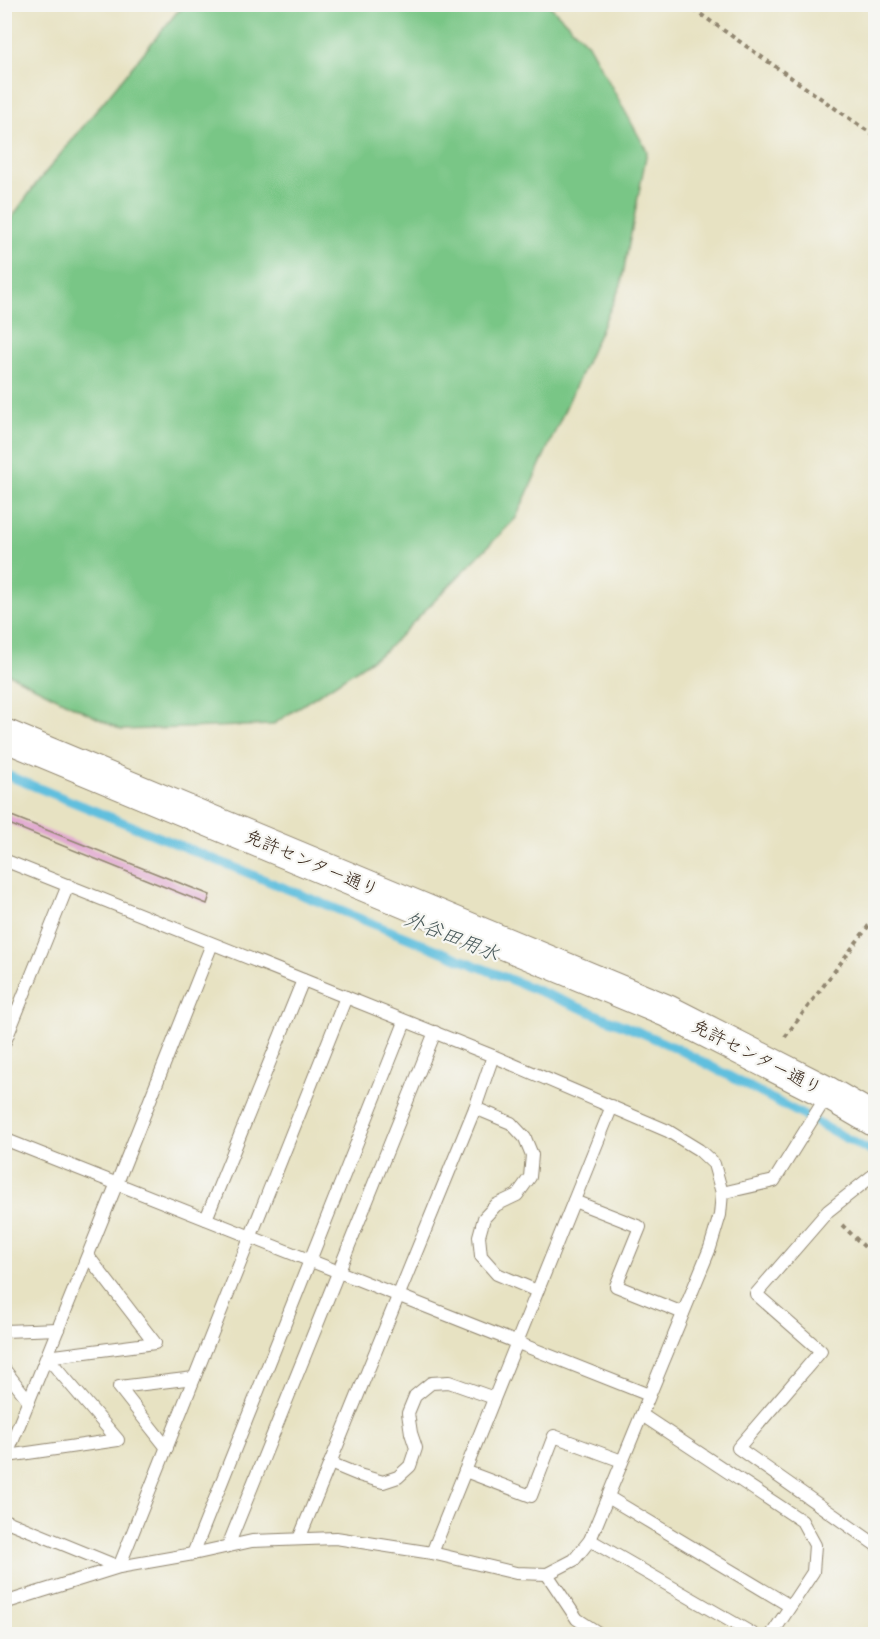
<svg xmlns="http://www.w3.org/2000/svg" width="880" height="1639" viewBox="0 0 880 1639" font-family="'Comic Neue','Klee One',sans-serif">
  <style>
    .green { fill: #79c686; stroke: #5a7852; stroke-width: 1.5 }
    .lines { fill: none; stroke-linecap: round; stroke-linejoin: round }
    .stream { stroke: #60bfde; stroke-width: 9 }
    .building { fill: #e1a8d0 }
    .service-casing { stroke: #918670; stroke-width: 14 }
    .tertiary-casing { stroke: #918670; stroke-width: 34 }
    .path { stroke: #918670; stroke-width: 4; stroke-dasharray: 4.5 4.5; stroke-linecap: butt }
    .service { stroke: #fff; stroke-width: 12 }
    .tertiary { stroke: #fff; stroke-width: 32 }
    .labels { text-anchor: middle; stroke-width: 4.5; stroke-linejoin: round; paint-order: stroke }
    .street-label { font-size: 18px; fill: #3b2a1e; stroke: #f6f6f2 }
    .water-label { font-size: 20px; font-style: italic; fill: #465758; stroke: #f6f6f2 }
  </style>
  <rect width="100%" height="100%" fill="#f6f6f2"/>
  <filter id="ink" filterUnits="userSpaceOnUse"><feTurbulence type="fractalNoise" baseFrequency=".0167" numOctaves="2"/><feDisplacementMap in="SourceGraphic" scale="12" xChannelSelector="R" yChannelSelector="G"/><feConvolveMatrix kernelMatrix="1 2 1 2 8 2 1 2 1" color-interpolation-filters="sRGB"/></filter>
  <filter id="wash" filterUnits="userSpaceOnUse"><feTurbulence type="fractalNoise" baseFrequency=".008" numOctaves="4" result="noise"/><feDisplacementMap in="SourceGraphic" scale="24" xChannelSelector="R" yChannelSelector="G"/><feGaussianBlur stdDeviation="1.35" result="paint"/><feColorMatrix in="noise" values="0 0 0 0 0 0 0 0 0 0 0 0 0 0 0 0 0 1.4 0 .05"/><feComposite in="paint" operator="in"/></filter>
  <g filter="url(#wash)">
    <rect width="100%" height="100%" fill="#e7e2c2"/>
    <path class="green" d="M188 5H549L588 44 647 151 621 285 516 518 385 651 272 725 121 730 5 672V227L36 184 177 12Z"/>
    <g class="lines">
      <path class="stream" d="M4 774 642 1033 680 1050 876 1154"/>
    </g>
    <g id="blocks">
      <path class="building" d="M4 813 210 895 207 904 4 822Z"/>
    </g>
  </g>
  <g filter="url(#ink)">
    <use href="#blocks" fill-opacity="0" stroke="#918670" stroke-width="1.5"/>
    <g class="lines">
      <defs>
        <g id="service">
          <path d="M4 860 493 1056 668 1131 699 1150 714 1164 722 1193 720 1215 710 1248 590 1540 574 1560 547 1574 516 1573 432 1553 336 1538 252 1541 193 1554 119 1567 4 1603"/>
          <path d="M4 1044 68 885"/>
          <path d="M475 1108 511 1123 525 1138 532 1155 530 1177 517 1195 496 1205 484 1218 479 1236 481 1256 497 1274 537 1291"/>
          <path d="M4 1139 649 1395"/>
          <path d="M876 1173 828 1211 756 1294 821 1351 738 1448 876 1545"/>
          <path d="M722 1193 774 1181 828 1094"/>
          <path d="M574 1201 640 1227 616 1286 683 1313"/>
          <path d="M206 1219 303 980"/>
          <path d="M4 1331 58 1329"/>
          <path d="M47 1357 155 1343 88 1256"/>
          <path d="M4 1369 29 1401"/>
          <path d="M642 1415 802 1521 815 1545 813 1572 772 1634"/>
          <path d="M167 1448 119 1387 194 1378"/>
          <path d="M7 1456 118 1440 47 1357"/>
          <path d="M4 1462 117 1183 212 944"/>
          <path d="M330 1463 359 1475 383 1482 398 1477 410 1466 416 1448 411 1433 408 1413 415 1396 431 1383 449 1382 494 1398"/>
          <path d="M465 1471 531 1496 554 1436 622 1461"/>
          <path d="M608 1497 790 1606"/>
          <path d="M4 1520 119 1567 346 997"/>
          <path d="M299 1539 475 1108 493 1056"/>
          <path d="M590 1540 753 1634"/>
          <path d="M228 1546 435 1032"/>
          <path d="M432 1553 612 1106"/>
          <path d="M193 1554 405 1022"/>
          <path d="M547 1574 577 1619 600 1634"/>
        </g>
        <path id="tertiary" d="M4 735 667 1011 828 1093 876 1121"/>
      </defs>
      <use href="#service" class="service-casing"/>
      <use href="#tertiary" class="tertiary-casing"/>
      <g class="path">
        <path d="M686 4 876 137"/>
        <path d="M785 1037 876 916"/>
        <path d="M842 1225 876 1258"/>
      </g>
      <use href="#service" class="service"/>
      <use href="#tertiary" class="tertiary"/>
    </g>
  </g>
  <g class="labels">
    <g class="street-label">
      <text transform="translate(312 863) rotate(23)" y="6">免許センター通り</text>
      <text transform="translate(757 1057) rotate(27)" y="6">免許センター通り</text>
    </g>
    <g class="water-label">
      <text transform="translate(452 936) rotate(22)" y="7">外谷田用水</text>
    </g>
  </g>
  <rect width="880" height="1639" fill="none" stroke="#f6f6f2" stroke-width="24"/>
</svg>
